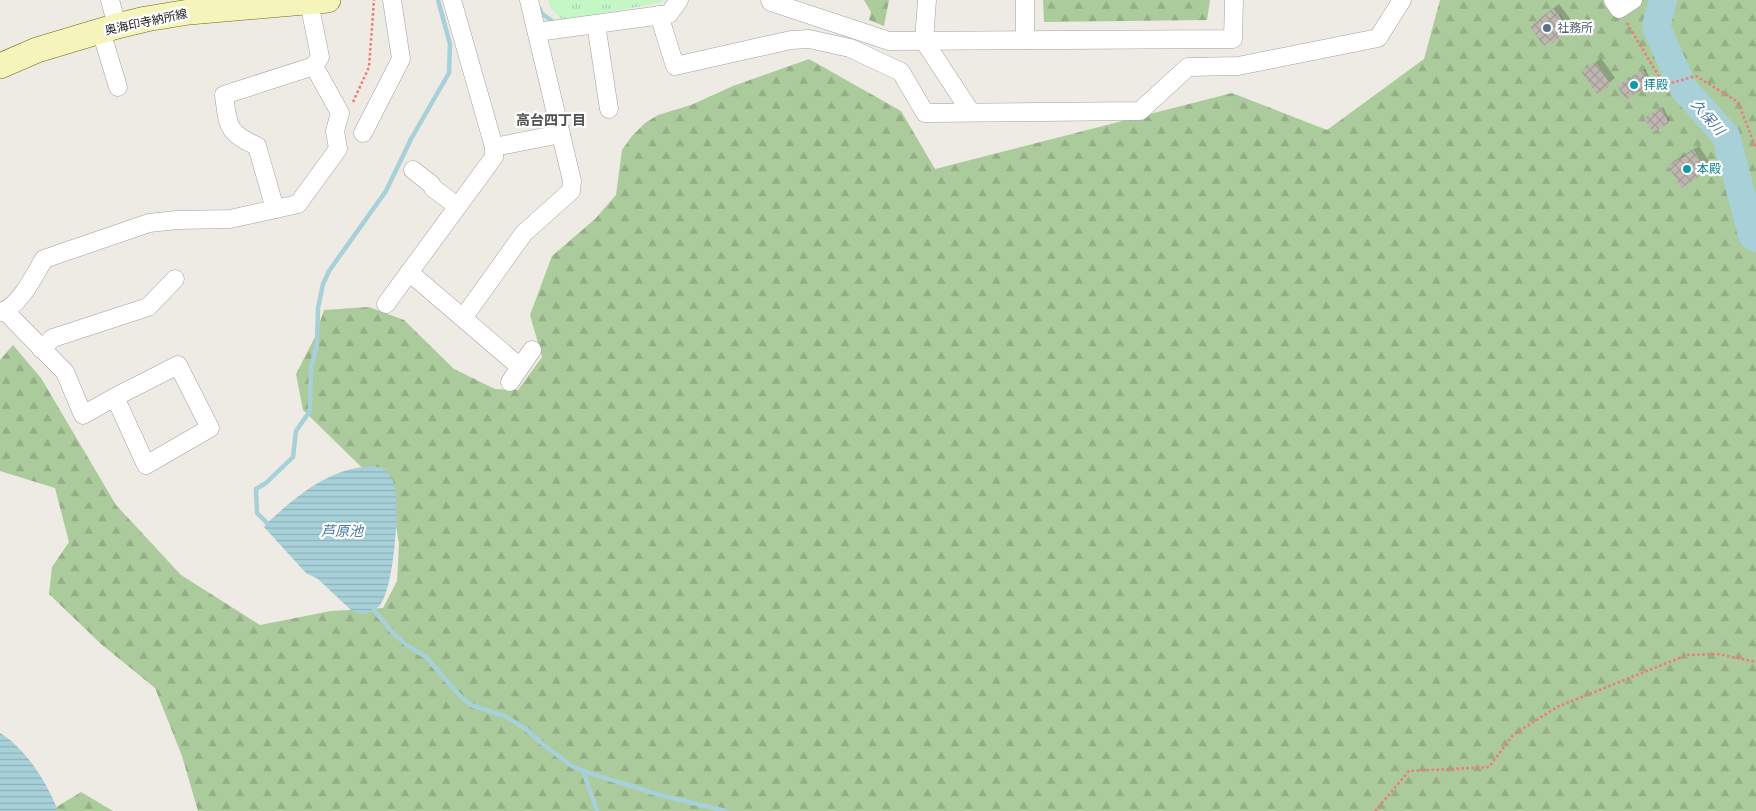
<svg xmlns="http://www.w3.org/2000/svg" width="1756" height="811" viewBox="0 0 1756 811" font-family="'IBM Plex Sans','Noto Sans JP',sans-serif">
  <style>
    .forest { fill: url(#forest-firs) }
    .park { fill: url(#park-tufts) }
    .water { fill: url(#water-rules) }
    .shadow { fill: #0003 }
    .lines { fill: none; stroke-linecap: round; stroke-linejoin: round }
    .stream { stroke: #a7d0d9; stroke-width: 4.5 }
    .river { stroke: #a7d0d9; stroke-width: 28 }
    .building { fill: url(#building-cross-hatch) }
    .street-casing { stroke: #a2a2a2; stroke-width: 19 }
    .secondary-casing { stroke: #686e0c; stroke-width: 26 }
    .path { stroke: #f17a73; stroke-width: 2.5; stroke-dasharray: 2.5 2.5; stroke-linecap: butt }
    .street { stroke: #fff; stroke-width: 18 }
    .secondary { stroke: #f5f5bb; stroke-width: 25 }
    .service-dot { fill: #5c6f8a; stroke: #fff; stroke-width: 2 }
    .culture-dot { fill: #0f9aa8; stroke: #fff; stroke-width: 2 }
    .labels { text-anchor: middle; stroke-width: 4.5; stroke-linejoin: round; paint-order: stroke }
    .street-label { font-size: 12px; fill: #1e1e1e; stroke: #fff }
    .service-label { font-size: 12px; fill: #4e5e75; stroke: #fff; text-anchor: start }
    .culture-label { font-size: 12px; fill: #0d838f; stroke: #fff; text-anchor: start }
    .water-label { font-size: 14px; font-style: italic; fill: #4d7aa0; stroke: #fff }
    .neighbourhood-label { font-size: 14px; font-weight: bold; fill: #515151; stroke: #fff }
  </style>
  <defs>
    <pattern id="forest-firs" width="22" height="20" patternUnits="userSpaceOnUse" patternTransform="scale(1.25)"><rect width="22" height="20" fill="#accb9c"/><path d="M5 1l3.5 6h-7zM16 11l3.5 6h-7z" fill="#94ae86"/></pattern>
    <pattern id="park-tufts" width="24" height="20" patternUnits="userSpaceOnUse" patternTransform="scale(1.25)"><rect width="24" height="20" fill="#c4f6c6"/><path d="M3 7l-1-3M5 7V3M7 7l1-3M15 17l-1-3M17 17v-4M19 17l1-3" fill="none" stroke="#a8d2aa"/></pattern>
    <pattern id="water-rules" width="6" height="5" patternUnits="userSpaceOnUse" patternTransform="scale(1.25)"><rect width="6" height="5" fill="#a7d0d9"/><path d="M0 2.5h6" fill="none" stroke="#8fb2ba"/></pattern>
    <pattern id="building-cross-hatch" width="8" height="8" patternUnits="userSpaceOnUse" patternTransform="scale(1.25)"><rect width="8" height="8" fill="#beb6b1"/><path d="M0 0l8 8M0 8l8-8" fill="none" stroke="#a39c98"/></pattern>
  </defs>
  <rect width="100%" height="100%" fill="#eeeae4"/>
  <g class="forest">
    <path d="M864 0H889L884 26 869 20 871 12Z"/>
    <path d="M1043 0H1210L1207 20 1044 22Z"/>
    <path d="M1440 0H1756V811H198L182 756 155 688 101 644 49 594 52 567 69 542 55 488 0 471V360L13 345 41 378 116 505 181 575 260 625 331 611 383 608 397 581 399 544 391 496 303 410 296 374 315 337 324 310 369 307 404 320 454 369 495 389 518 390 542 357 530 315 552 256 595 219 616 195 622 150 632 136 645 123 658 115 691 105 733 86 809 59 901 111 935 169 1232 93 1327 130 1424 59Z"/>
    <path d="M81 792 113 811H50Z"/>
  </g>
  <path class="park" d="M548 0H664L657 3 563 21 551 8Z"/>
  <g class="water">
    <path d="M371 466 384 468C387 472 391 476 393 481 401 502 394 588 380 605 376 610 369 612 363 614L352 611 318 579 306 573 264 527 267 523C298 495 328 469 371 466Z"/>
    <path d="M0 733C26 749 45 780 57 808L56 811H0Z"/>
  </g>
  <g class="shadow">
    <path d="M1559 4 1571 20 1568 23 1570 26 1565 32 1536 22Z"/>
    <path d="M1601 58 1615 78 1597 93 1583 72Z"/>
    <path d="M1645 69 1652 81 1650 83 1621 84Z"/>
    <path d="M1663 107 1670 120 1668 122 1648 116Z"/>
    <path d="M1699 146 1712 166 1707 171 1682 186 1669 166 1674 161Z"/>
  </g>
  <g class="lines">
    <g class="stream">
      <path d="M540 9 541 13 556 24"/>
      <path d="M267 523 257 513 256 489 266 483 293 457 296 431 310 411 311 367 317 345 318 308 323 284 329 271 386 191 411 139 449 73 450 44 438 0"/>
      <path d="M374 610 393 633 408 646 426 657 459 695 471 705 505 716 526 729 545 746 572 766 583 771 660 795 726 811"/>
      <path d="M583 771 597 811"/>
    </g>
    <path class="river" d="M1663 0 1656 26 1683 88 1726 136 1752 235 1756 238"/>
  </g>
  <g class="building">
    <path d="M1553 8 1567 26 1563 29 1566 32 1553 43 1551 40 1544 46 1530 27Z"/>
    <path d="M1595 62 1611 85 1597 94 1581 72Z"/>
    <path d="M1643 70 1651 84 1626 100 1617 86Z"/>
    <path d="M1661 108 1669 123 1653 132 1644 118Z"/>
    <path d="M1694 150 1707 172 1681 188 1668 166Z"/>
  </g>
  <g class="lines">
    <defs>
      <g id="street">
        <path d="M110 0 117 26"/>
        <path d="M770 0 771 2 889 41 1233 39 1234 0"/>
        <path d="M927 0 924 41 970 111"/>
        <path d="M1613 0 1619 9 1633 0"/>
        <path d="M659 15 675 66 791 40 809 39 850 48 901 72 925 113 1140 111 1188 67 1238 66 1378 38 1402 0"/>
        <path d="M596 24 609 109"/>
        <path d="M101 31 118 87"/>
        <path d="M537 32 669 14 679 0"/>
        <path d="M1025 40V0"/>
        <path d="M363 133 401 59 392 0"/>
        <path d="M494 147 561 134"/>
        <path d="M413 170 431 184 433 188 457 206"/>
        <path d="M275 209 257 146C227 133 228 126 224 95L314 66"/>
        <path d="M409 272 520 367"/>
        <path d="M386 304 494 157V147L452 0"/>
        <path d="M5 311 65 372 83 415 115 397 146 465 210 428 178 365 115 397"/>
        <path d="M0 312C19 308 35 274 44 259L149 223 177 220 230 219 298 204 338 149 335 131 340 113 314 66 320 57 309 2"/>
        <path d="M463 318 524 233 571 191 572 181 529 0"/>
        <path d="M41 349 53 338 148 307 175 279"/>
        <path d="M510 382 532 350"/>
      </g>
      <path id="secondary" d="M0 66 37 50 117 26 146 19 189 12 328 0"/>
    </defs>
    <use href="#street" class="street-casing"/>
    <use href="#secondary" class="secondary-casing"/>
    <g class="path">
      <path d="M1627 23 1664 85 1696 76 1738 102 1756 148"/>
      <path d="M353 102 369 67 374 0"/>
      <path d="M1375 811 1409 771 1489 767 1513 735 1557 707 1687 655 1718 654 1756 662"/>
    </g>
    <use href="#street" class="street"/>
    <use href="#secondary" class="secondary"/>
  </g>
  <circle class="service-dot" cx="1547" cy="28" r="5"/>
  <g class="culture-dot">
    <circle cx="1634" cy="85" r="5"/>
    <circle cx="1687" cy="169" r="5"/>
  </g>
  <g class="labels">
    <g class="street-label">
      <text transform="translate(146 22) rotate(-12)" y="4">奥海印寺納所線</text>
    </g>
    <g class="service-label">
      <text x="1557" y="32">社務所</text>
    </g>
    <g class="culture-label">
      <text x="1644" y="89">拝殿</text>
      <text x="1697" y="173">本殿</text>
    </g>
    <g class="water-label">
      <text transform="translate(1708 117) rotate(49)" y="5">久保川</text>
      <text x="342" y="536">芦原池</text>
    </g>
    <g class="neighbourhood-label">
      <text x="551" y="125">高台四丁目</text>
    </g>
  </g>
</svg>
